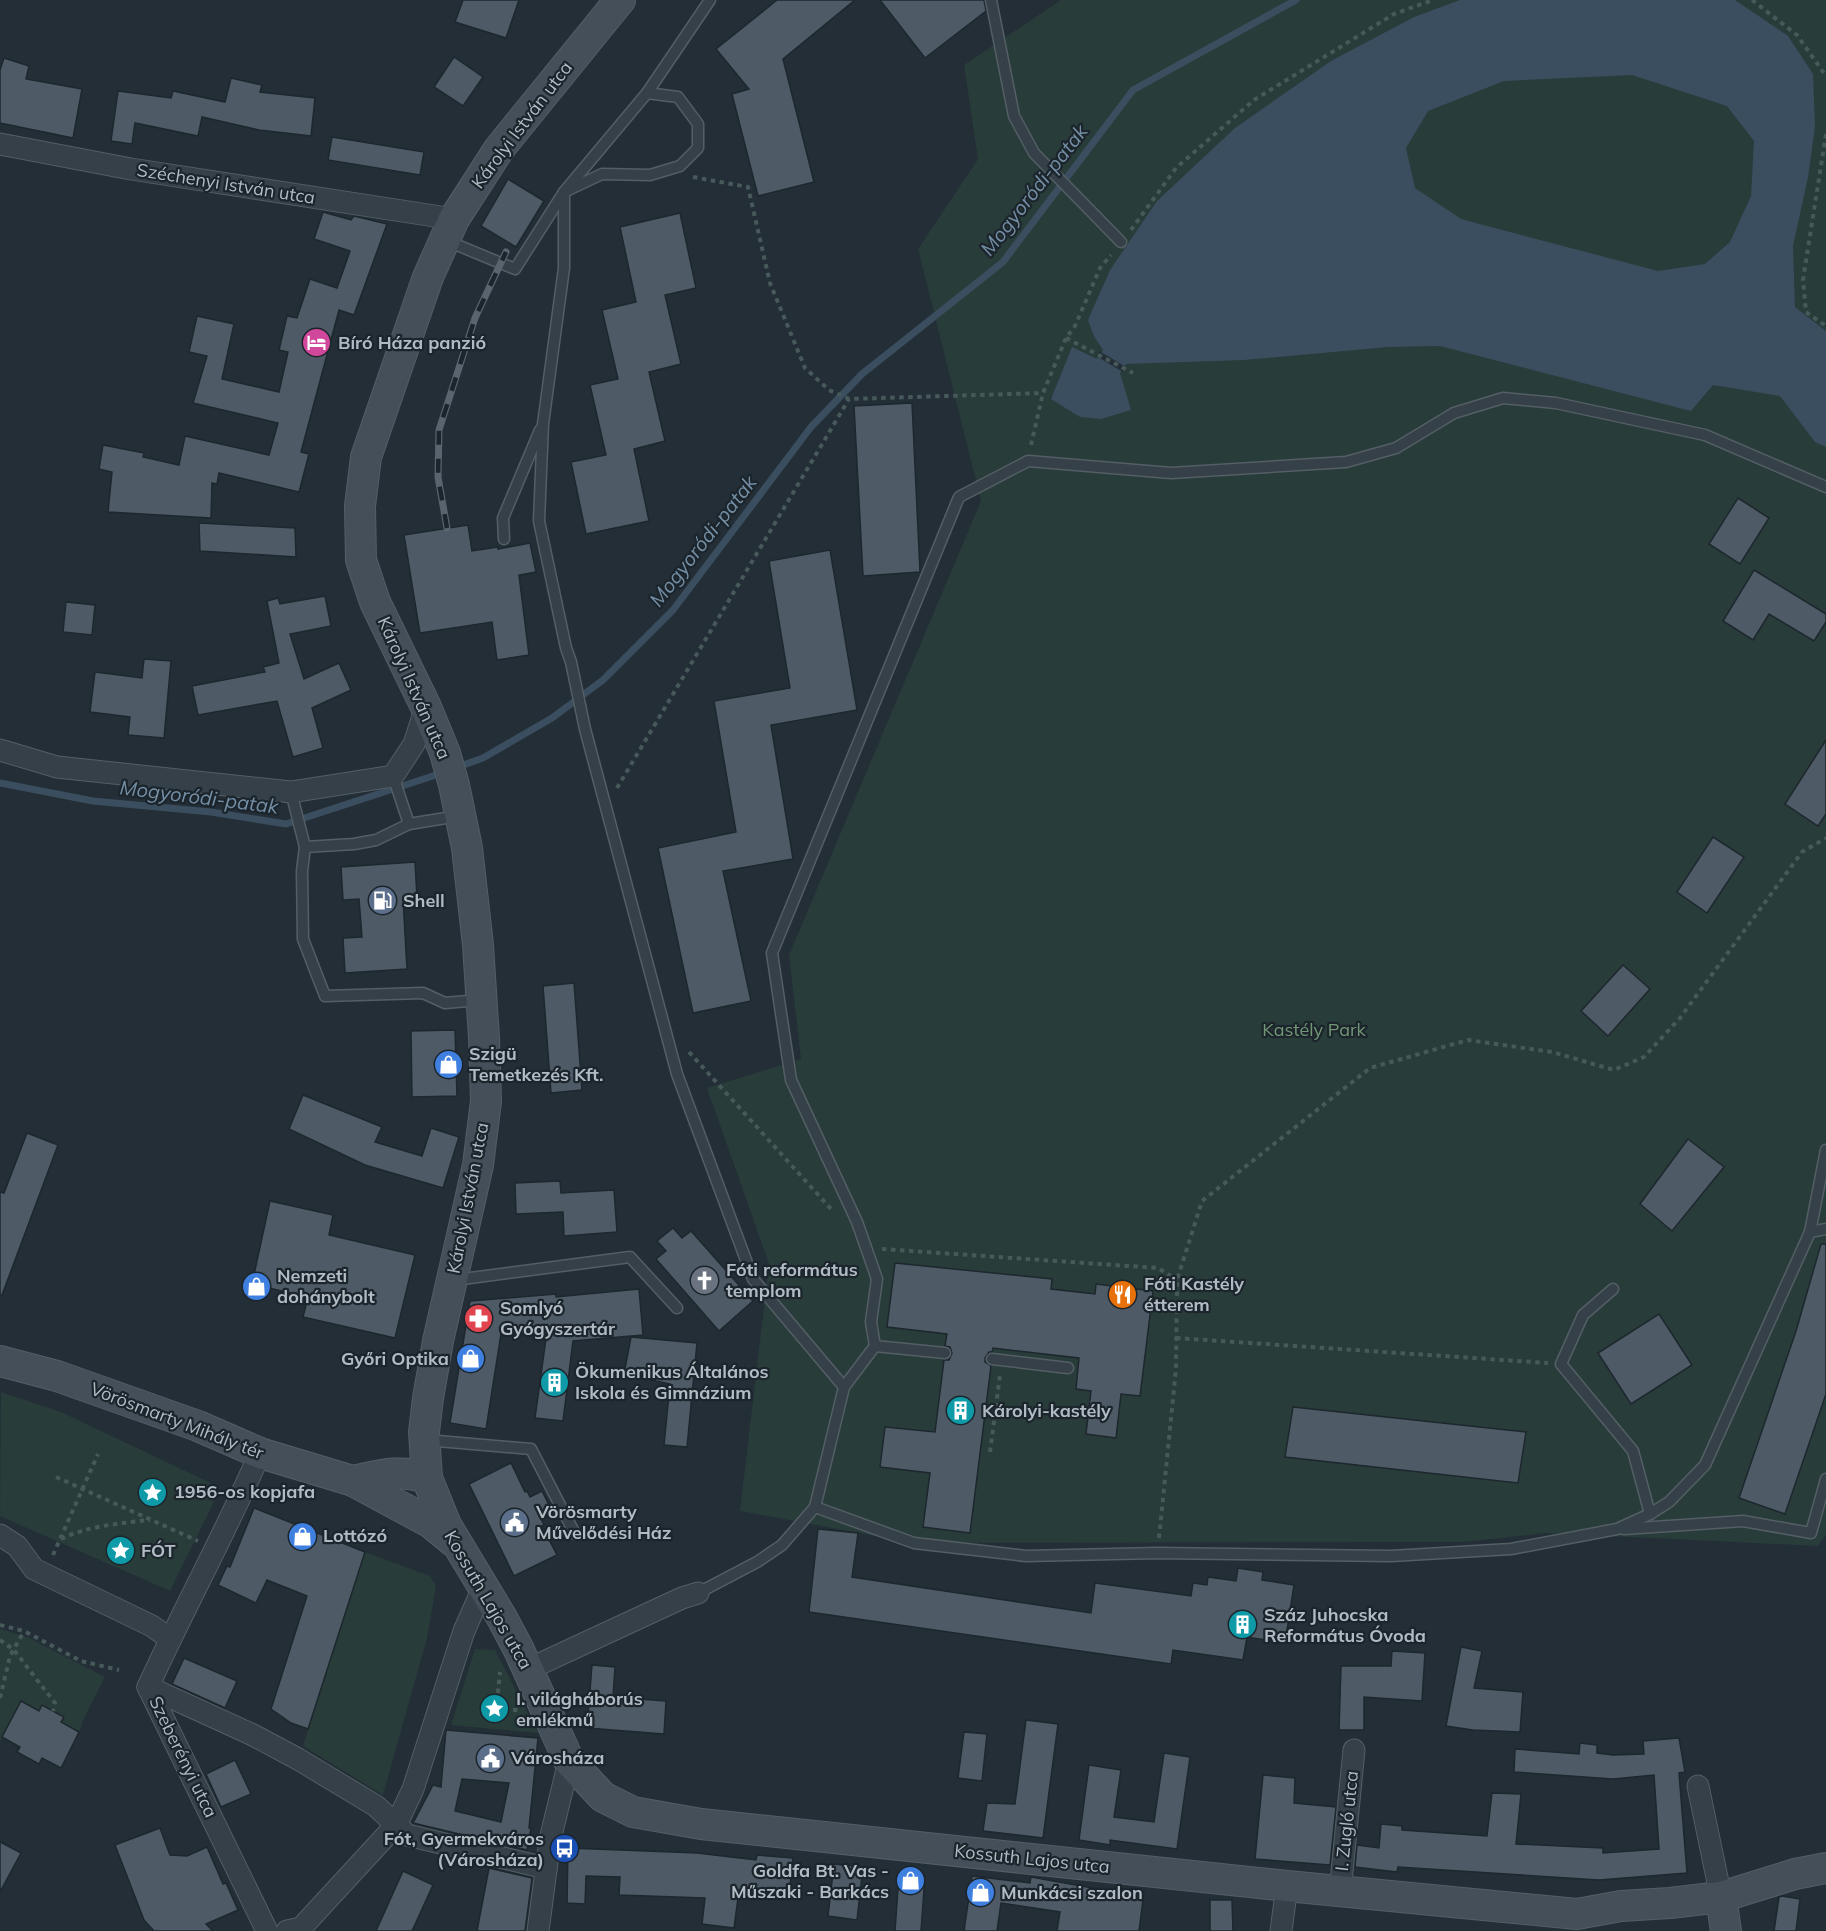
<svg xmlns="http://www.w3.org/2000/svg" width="1826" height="1931" viewBox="0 0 1826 1931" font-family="Mulish,sans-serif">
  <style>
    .green { fill: #283c3a }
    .water { fill: #3a4e5f; fill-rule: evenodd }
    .pier { fill: #232e37 }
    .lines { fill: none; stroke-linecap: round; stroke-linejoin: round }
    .stream { stroke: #3a4e5f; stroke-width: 7 }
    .building { fill: #4e5b66; stroke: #1e272e; stroke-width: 1.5; fill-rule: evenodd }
    .service-casing { stroke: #545e65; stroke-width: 13 }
    .minor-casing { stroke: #545e65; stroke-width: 23 }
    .secondary-casing { stroke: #545e65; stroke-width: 32 }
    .path { stroke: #475959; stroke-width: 4; stroke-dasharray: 4.5 4.5; stroke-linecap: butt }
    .service { stroke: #364048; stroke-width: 10 }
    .minor { stroke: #364048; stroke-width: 21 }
    .secondary { stroke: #454f5a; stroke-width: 30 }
    .rail-casing { stroke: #59646e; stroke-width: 7 }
    .rail { stroke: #1c252c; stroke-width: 4.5; stroke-dasharray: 14; stroke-linecap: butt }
    .labels { text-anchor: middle; stroke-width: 4.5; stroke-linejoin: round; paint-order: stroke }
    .street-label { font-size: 18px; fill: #b1bbc4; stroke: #1c252c }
    .poi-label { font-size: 18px; font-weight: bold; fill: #b1bbc4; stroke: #1c252c; text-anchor: start }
    .park-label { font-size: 18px; fill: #729776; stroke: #1c252c }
    .water-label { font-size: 20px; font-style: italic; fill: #748fa5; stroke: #1c252c }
  </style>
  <rect width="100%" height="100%" fill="#232e37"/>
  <g class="green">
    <path d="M1061 0H1826V1535L1818 1546 1546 1533 1464 1542 914 1543 740 1511 769 1264 707 1088 801 1059 789 955 981 501 918 249 978 159 964 65Z"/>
    <path d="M1 1392 61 1412 213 1484 217 1488V1496L170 1591 0 1516Z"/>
    <path d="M365 1552 430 1576 436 1586 427 1638 383 1795 303 1746Z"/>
    <path d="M0 1629 27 1637 105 1677 84 1718 79 1732 61 1722 64 1717 42 1706 39 1711 21 1702 0 1742Z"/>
    <path d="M475 1649 495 1650 538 1733 451 1725Z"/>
  </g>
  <path class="water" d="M1460 0H1735L1788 36 1813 74 1815 127 1808 177 1793 246 1795 307 1826 331V447L1815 442 1780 396 1713 385 1691 411 1440 346 1388 347 1244 360 1126 364 1120 373 1131 410 1101 419 1080 417 1051 399 1072 347 1097 359 1103 350 1094 336 1088 320 1110 270 1157 201 1235 128 1331 61 1414 17ZM1632 75 1727 106 1754 141 1751 196 1730 242 1705 264 1658 271 1461 219 1415 188 1406 148 1428 111 1504 81Z"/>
  <path class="pier" d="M1099 351 1126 367 1123 372 1096 356Z"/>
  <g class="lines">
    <g class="stream">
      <path d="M455 768 483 758 552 718 603 680 673 610 811 427 862 374 1003 262 1133 90 1296 0"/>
      <path d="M0 783 93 801 211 812 286 824 442 773"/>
    </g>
  </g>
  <g class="building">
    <path d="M463 0H519L506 38 455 22Z"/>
    <path d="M777 0H855L783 59 814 182 758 196 732 94 749 89 716 49Z"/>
    <path d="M880 0H984L986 11 925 58Z"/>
    <path d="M454 57 483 77 463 106 434 87Z"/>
    <path d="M4 58 29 66 26 79 82 89 73 138 0 123V70Z"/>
    <path d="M231 78 262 85 260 92 315 98 311 136 259 130 202 117 198 136 135 123 132 144 111 141 118 91 171 98 173 91 225 102Z"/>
    <path d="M332 137 424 152 420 175 328 160Z"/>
    <path d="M508 179 544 201 516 247 481 226Z"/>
    <path d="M323 212 351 220 354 216 387 224 354 315 339 310 301 452 309 454 299 492 219 473 217 484 212 483 211 518 108 512 112 472 99 469 103 445 144 453 143 457 179 465 185 436 269 455 278 423 193 403 207 356 189 352 197 316 234 324 222 379 279 392 288 352 279 350 287 316 297 318 310 279 337 288 350 251 314 239Z"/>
    <path d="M680 213 696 288 665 295 681 364 649 372 665 441 634 449 649 521 586 534 571 462 606 455 590 385 618 379 602 310 636 302 620 227Z"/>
    <path d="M912 403 920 572 863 576 854 406Z"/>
    <path d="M1738 498 1769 518 1740 564 1709 544Z"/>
    <path d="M199 523 295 528 296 557 200 551Z"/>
    <path d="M468 525 472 551 498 547V549L530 543 536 572 519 575 529 655 497 660 492 622 420 633 404 535Z"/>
    <path d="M830 550 857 710 771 725 793 859 723 871 751 1001 693 1013 658 848 736 832 714 701 790 688 769 561Z"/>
    <path d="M1754 570 1826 614V622L1814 641 1769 614 1753 640 1723 621Z"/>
    <path d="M325 596 331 626 290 634 304 679 339 663 351 690 312 708 323 748 293 757 277 701 198 715 192 686 265 672 263 667 279 663 267 601 278 598 280 604Z"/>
    <path d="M66 602 95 605 92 635 63 632Z"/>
    <path d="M144 659 171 661 164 738 128 735 130 717 90 712 95 672 142 678Z"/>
    <path d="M1826 740V814L1818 826 1785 804Z"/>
    <path d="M1713 837 1744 857 1707 913 1677 892Z"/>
    <path d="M415 862 417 897 403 898 407 969 345 973 343 938 362 937 359 899 343 900 341 867Z"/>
    <path d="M1623 965 1650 989 1608 1036 1581 1011Z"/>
    <path d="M574 983 582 1090 551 1093 543 986Z"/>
    <path d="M455 1030 457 1096 412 1097 411 1031Z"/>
    <path d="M303 1095 382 1127 375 1142 422 1156 431 1128 459 1137 443 1188 365 1165 289 1129Z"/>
    <path d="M27 1133 58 1145 2 1295H0V1192L4 1193Z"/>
    <path d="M1688 1139 1724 1167 1672 1231 1640 1204Z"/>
    <path d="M560 1181 561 1193 614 1190 617 1232 564 1236 563 1212 516 1214 515 1183Z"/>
    <path d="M270 1201 333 1215 329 1235 415 1255 395 1338 303 1317 308 1297 252 1284Z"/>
    <path d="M673 1228 682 1238 691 1231 753 1301 719 1331 656 1259 666 1251 657 1241Z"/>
    <path d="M1821 1244H1826V1394L1785 1514 1739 1498 1796 1331Z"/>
    <path d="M895 1263 1052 1279 1051 1289 1095 1294 1096 1284 1153 1291 1140 1396 1121 1394 1116 1438 1086 1434 1091 1391 1076 1389 1079 1358 993 1348 992 1352H989L985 1358V1362L991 1366 970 1533 923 1527 930 1473 880 1467 885 1427 935 1432 944 1360H949L952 1353 950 1347 945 1346 947 1334 887 1327Z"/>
    <path d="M639 1289 643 1335 573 1341 563 1421 535 1418 547 1331 501 1334 486 1429 450 1423 470 1301 556 1294V1297Z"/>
    <path d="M1659 1314 1692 1365 1631 1404 1598 1353Z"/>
    <path d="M631 1337 697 1343 687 1447 664 1445 670 1384 624 1374Z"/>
    <path d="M1293 1407 1526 1432 1518 1483 1285 1457Z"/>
    <path d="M511 1463 525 1492 527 1491 530 1497 542 1491 553 1513 541 1519 544 1525 542 1526 557 1555 514 1576 469 1484Z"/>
    <path d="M254 1508 365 1552 308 1729 291 1723 271 1709 307 1596 267 1580 256 1603 218 1585 227 1566 230 1567Z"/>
    <path d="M818 1529 858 1533 852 1577 1091 1613 1095 1583 1191 1596 1193 1583 1207 1585 1208 1577 1236 1581 1238 1568 1263 1572 1262 1580 1294 1585 1285 1643 1247 1637 1243 1660 1173 1650 1171 1664 809 1612Z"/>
    <path d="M1461 1647 1482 1651 1474 1688 1523 1692 1520 1732 1473 1730 1446 1726Z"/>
    <path d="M1392 1651 1425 1653 1422 1701 1364 1697V1730H1339L1341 1666H1391Z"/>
    <path d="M184 1658 237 1681 225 1708 172 1684Z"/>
    <path d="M592 1665 615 1667 613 1697 666 1701 664 1734 587 1728Z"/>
    <path d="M21 1701 39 1711 42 1705 64 1717 61 1722 79 1732 61 1768 42 1758 39 1764 17 1752 20 1747 2 1737Z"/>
    <path d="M1026 1720 1058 1724 1043 1838 983 1831 987 1803 1015 1804Z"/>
    <path d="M446 1730 538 1738 529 1828H531L527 1850 413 1823 433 1785 441 1787ZM462 1779 509 1783 501 1822 455 1811Z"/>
    <path d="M964 1732 987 1734 982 1781 958 1778Z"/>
    <path d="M1679 1738 1685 1772 1679 1773 1687 1873 1599 1880 1398 1867 1397 1872 1355 1867 1357 1845 1379 1848 1381 1824 1402 1826V1830L1487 1836 1492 1793 1521 1794 1516 1844 1603 1848V1853L1659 1849 1654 1775 1613 1779 1514 1772 1515 1749 1579 1754 1580 1743 1597 1745V1753L1613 1755 1644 1754 1643 1741Z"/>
    <path d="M1164 1753 1190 1757 1177 1849 1110 1840V1845L1079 1840 1089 1765 1121 1770 1114 1817 1154 1822Z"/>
    <path d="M235 1760 251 1794 221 1807 206 1774Z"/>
    <path d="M1263 1775 1295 1778 1294 1803 1336 1807 1330 1865 1255 1859Z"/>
    <path d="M160 1828 170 1855 187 1856 207 1847 223 1884 226 1883 238 1910 206 1924 213 1931H154L144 1920 115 1845Z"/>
    <path d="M0 1842 21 1853 0 1892Z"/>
    <path d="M568 1848 697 1853 756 1860 757 1855 793 1858 789 1894 739 1890 734 1928 702 1924 705 1898 619 1895 620 1877 586 1876 585 1904 567 1903Z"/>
    <path d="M834 1864 863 1867 857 1920 828 1916Z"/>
    <path d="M489 1868 532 1878 525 1931H477Z"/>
    <path d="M403 1871 433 1885 412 1931H376Z"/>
    <path d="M899 1874 925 1876 921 1931H895Z"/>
    <path d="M972 1876 1030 1883 1031 1877 1114 1892 1115 1888 1144 1892 1139 1931H1057L1060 1912 1001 1903 997 1931H964Z"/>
    <path d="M1782 1896 1800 1899 1796 1931H1774L1779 1897Z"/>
    <path d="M1210 1900H1232L1233 1931H1210Z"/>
  </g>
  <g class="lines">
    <defs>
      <g id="service">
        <path d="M991 0 1014 116 1034 153 1121 242"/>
        <path d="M647 93 564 192V268L543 424 539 521 566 648 571 662 585 729 677 1074 753 1279 844 1387"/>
        <path d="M445 240 515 269 564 192 602 174 650 175 680 166 698 148V124L678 97 647 93 710 0"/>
        <path d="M504 539 503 518 540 430"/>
        <path d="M393 776 409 824"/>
        <path d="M291 792 305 847"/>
        <path d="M458 816 409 824 376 840 354 844 305 847 302 871 303 939 325 996 423 993 445 1003 479 1000"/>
        <path d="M1810 1232 1826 1229"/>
        <path d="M455 1280 630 1257 677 1308"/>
        <path d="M1613 1289 1583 1315 1561 1364 1633 1451 1650 1514"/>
        <path d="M875 1346 945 1353"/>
        <path d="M992 1359 1068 1368"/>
        <path d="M426 1440 531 1449 575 1534"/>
        <path d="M815 1507 914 1543 1026 1556 1157 1553 1391 1556 1511 1549 1617 1529 1650 1514 1669 1502 1705 1465 1810 1232 1826 1150"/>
        <path d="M1624 1529 1743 1521 1811 1533 1826 1479"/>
        <path d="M698 1593 757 1562 782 1545 815 1507 844 1387 875 1346 871 1322 877 1279 857 1222 791 1080 772 953 959 497 1028 461 1171 473 1346 462 1396 448 1454 413 1503 398 1556 403 1705 435 1826 487"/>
      </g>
      <g id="minor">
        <path d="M0 144 131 169 454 219"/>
        <path d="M0 750 57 767 291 792 393 776 414 744 426 707"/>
        <path d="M0 1535 17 1546 34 1569 152 1626 170 1639"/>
        <path d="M529 1669 682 1598 698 1593"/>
        <path d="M148 1687 253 1735 298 1759 376 1806 407 1835 546 1868"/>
        <path d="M148 1687 267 1931"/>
        <path d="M148 1687C184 1608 226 1532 260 1453"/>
        <path d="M1698 1786 1721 1897"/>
        <path d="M1340 1892 1354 1750"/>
        <path d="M287 1931 301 1928 396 1825 413 1789 464 1631 483 1588"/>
        <path d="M538 1931 550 1840 569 1761"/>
        <path d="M1281 1931 1287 1886"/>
      </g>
      <g id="secondary">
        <path d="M620 0 499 149 454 219 428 277 366 457 360 506 361 560 375 602 426 707 445 753 454 785 467 848 478 945 484 1038 486 1101 478 1165 438 1341 428 1398 424 1432 427 1478 446 1525 502 1618 519 1650 569 1761 603 1797 633 1812 701 1824 1287 1886 1577 1914 1621 1906 1670 1903 1721 1897 1795 1874 1826 1868"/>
        <path d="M0 1361 57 1376 198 1426 260 1453 353 1481 431 1523 453 1541"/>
        <path d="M353 1481C381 1475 399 1469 427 1478"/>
        <path d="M1721 1897 1726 1931"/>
      </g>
    </defs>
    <use href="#service" class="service-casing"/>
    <use href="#minor" class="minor-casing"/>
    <use href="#secondary" class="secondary-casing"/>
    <g class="path">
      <path d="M1752 0 1797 35 1826 76"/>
      <path d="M1826 134 1803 280 1806 312 1826 326"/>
      <path d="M693 177 748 187 770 283 805 368 829 390 849 399 1043 393"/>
      <path d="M1131 230 1176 168 1254 100 1394 14 1433 0"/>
      <path d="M1066 338 1133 373"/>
      <path d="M1031 445 1043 393 1066 338 1075 326 1100 268 1111 255"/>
      <path d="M617 788 849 399"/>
      <path d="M689 1052 831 1209"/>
      <path d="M882 1249 1158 1268 1177 1280"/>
      <path d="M1176 1338 1548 1363"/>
      <path d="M990 1452 1000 1375"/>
      <path d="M56 1477 198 1541"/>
      <path d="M1159 1538 1176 1369 1177 1280 1202 1201 1370 1068 1468 1040 1552 1052 1614 1070 1644 1057 1680 1018 1802 852 1826 838"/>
      <path d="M61 1539C87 1526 122 1523 150 1520"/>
      <path d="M53 1555 98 1454"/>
      <path d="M0 1625 24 1631 81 1661 119 1670"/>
      <path d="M0 1640 14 1650 55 1703 53 1711"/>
      <path d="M0 1698 10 1656 24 1631"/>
      <path d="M490 1701 504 1702 503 1717 489 1716Z"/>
      <path d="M497 1702 500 1672"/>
      <path d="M504 1710H518"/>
    </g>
    <use href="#service" class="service"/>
    <use href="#minor" class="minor"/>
    <use href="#secondary" class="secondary"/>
    <defs>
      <path id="rail" d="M447 528 438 477 439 430 475 318 506 252"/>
    </defs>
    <use href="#rail" class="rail-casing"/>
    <use href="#rail" class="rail"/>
  </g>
  <defs>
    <symbol id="hotel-disc" viewBox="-11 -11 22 22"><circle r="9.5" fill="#d1479c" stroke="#1c252c"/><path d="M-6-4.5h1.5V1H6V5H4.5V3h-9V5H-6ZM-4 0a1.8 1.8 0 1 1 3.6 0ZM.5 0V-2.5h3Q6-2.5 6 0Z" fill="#fff"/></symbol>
    <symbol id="fuel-disc" viewBox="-11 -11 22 22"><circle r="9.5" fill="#5c6f8a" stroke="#1c252c"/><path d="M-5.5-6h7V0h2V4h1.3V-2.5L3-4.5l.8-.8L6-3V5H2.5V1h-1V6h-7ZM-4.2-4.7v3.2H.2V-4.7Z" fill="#fff"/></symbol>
    <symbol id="shop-disc" viewBox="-11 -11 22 22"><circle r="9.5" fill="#3f7fe0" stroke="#1c252c"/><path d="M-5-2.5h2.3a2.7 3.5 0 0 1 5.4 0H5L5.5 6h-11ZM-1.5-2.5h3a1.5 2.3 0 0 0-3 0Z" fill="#fff"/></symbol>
    <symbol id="church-disc" viewBox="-11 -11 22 22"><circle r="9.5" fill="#6b7280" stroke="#1c252c"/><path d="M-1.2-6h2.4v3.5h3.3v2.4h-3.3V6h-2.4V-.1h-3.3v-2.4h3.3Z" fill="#fff"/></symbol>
    <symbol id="restaurant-disc" viewBox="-11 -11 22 22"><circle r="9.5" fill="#e8710a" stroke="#1c252c"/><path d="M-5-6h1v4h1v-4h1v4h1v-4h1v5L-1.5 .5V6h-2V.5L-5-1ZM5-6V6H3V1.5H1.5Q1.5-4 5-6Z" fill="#fff"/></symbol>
    <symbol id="pharmacy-disc" viewBox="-11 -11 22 22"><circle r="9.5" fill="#e0444e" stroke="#1c252c"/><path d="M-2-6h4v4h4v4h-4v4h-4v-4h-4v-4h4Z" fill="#fff"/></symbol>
    <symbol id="building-disc" viewBox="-11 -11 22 22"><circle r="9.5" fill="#0f9aa8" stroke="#1c252c"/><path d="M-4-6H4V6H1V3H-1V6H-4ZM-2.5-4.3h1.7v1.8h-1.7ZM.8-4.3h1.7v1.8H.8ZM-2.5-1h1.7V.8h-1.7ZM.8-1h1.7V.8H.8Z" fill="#fff"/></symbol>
    <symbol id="sight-disc" viewBox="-11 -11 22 22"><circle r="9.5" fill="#0f9aa8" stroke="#1c252c"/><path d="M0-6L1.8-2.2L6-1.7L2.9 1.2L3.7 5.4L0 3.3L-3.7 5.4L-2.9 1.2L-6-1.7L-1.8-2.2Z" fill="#fff"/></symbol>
    <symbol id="civic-disc" viewBox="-11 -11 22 22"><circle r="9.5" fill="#5c6f8a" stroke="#1c252c"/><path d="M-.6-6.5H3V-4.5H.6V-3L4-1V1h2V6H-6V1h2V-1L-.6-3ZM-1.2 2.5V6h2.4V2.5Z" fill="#fff"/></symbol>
    <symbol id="bus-disc" viewBox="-11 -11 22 22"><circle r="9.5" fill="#1a4fb4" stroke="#1c252c"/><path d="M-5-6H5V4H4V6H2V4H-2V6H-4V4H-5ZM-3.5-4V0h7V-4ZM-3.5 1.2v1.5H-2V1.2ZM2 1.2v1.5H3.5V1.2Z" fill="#fff"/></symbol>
  </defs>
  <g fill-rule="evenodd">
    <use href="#hotel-disc" x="300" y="326" width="33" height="33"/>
    <use href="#fuel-disc" x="366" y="884" width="33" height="33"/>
    <use href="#shop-disc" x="432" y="1048" width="33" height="33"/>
    <use href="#church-disc" x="688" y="1264" width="33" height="33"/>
    <use href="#shop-disc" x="240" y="1270" width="33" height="33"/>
    <use href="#restaurant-disc" x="1106" y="1278" width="33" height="33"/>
    <use href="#pharmacy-disc" x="462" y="1302" width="33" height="33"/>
    <use href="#shop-disc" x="454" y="1342" width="33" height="33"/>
    <use href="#building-disc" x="538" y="1366" width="33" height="33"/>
    <use href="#building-disc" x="944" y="1394" width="33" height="33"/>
    <use href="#sight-disc" x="136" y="1476" width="33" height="33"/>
    <use href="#civic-disc" x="498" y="1506" width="33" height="33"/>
    <use href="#shop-disc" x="286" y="1520" width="33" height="33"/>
    <use href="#sight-disc" x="104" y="1534" width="33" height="33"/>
    <use href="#building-disc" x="1226" y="1608" width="33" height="33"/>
    <use href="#sight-disc" x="478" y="1692" width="33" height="33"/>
    <use href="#civic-disc" x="474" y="1742" width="33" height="33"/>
    <use href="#bus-disc" x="548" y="1832" width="33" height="33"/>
    <use href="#shop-disc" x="894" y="1864" width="33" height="33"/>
    <use href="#shop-disc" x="964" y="1876" width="33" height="33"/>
  </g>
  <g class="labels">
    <g class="street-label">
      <text transform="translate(522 125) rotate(-53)" y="6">Károlyi István utca</text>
      <text transform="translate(226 184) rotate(9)" y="6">Széchenyi István utca</text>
      <text transform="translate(414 688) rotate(66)" y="6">Károlyi István utca</text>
      <text transform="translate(468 1198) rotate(-79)" y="6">Károlyi István utca</text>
      <text transform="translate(177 1421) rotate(21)" y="6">Vörösmarty Mihály tér</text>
      <text transform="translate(488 1600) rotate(60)" y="6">Kossuth Lajos utca</text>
      <text transform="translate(183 1757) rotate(64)" y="6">Szeberényi utca</text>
      <text transform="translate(1347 1821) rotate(-84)" y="6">I. Zugló utca</text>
      <text transform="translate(1032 1859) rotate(6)" y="6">Kossuth Lajos utca</text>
    </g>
    <g class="poi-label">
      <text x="338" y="349">Bíró Háza panzió</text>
      <text x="403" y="907">Shell</text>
      <text x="469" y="1060">Szigü<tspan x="469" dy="21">Temetkezés Kft.</tspan></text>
      <text x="726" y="1276">Fóti református<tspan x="726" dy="21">templom</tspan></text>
      <text x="277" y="1282">Nemzeti<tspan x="277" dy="21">dohánybolt</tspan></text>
      <text x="1144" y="1290">Fóti Kastély<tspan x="1144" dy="21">étterem</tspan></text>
      <text x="500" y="1314">Somlyó<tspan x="500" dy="21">Gyógyszertár</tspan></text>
      <text x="449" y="1365" text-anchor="end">Győri Optika</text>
      <text x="575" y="1378">Ökumenikus Általános<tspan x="575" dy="21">Iskola és Gimnázium</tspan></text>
      <text x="982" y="1417">Károlyi-kastély</text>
      <text x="174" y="1498">1956-os kopjafa</text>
      <text x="536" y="1518">Vörösmarty<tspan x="536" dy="21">Művelődési Ház</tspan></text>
      <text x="323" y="1542">Lottózó</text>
      <text x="141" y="1557">FÓT</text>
      <text x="1264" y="1621">Száz Juhocska<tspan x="1264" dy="21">Református Óvoda</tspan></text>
      <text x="516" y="1705">I. világháborús<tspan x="516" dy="21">emlékmű</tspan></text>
      <text x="511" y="1764">Városháza</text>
      <text x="544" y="1845" text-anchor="end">Fót, Gyermekváros<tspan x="544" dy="21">(Városháza)</tspan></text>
      <text x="889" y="1877" text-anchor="end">Goldfa Bt. Vas -<tspan x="889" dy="21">Műszaki - Barkács</tspan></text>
      <text x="1001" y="1899">Munkácsi szalon</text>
    </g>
    <g class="park-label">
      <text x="1314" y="1036">Kastély Park</text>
    </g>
    <g class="water-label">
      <text transform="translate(1034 190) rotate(-52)" y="7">Mogyoródi-patak</text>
      <text transform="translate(703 541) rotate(-52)" y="7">Mogyoródi-patak</text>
      <text transform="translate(199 797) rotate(7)" y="7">Mogyoródi-patak</text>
    </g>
  </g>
</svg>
